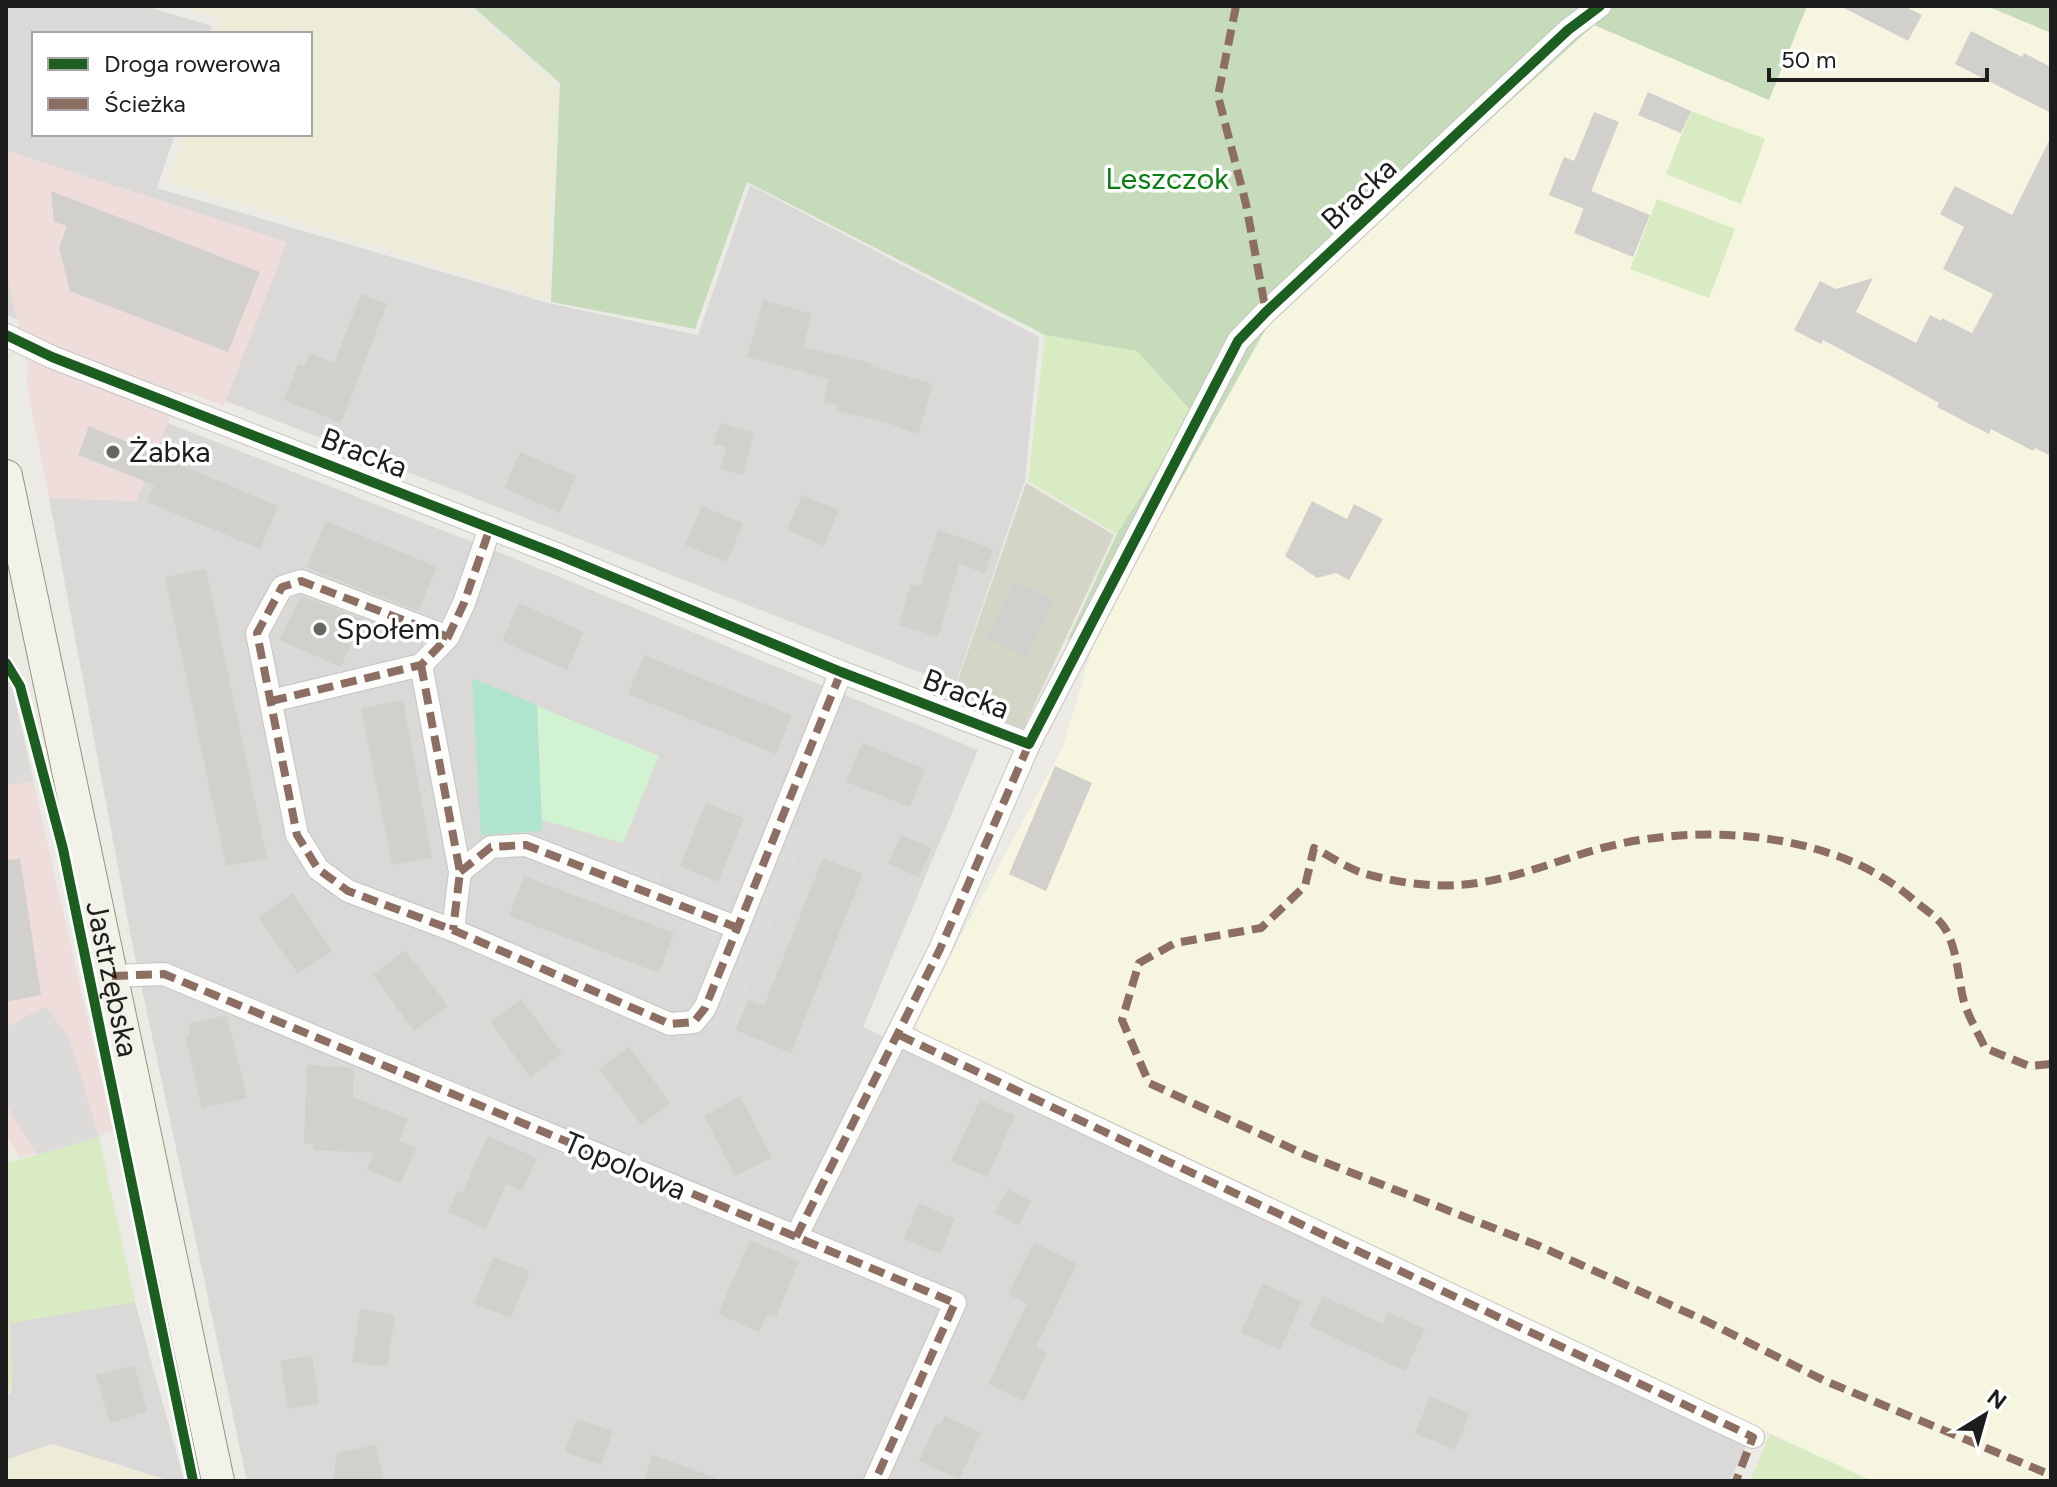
<svg xmlns="http://www.w3.org/2000/svg" width="2057" height="1487" viewBox="0 0 2057 1487" font-family="Figtree,sans-serif">
  <style>
    .residential { fill: #dbd9d7 }
    .commercial { fill: #eeddda }
    .education { fill: #f6f6e0 }
    .construction { fill: #d5d5c7 }
    .farmland { fill: #ececd8 }
    .grass { fill: #d8ebc2 }
    .forest { fill: #c6dbba }
    .park { fill: #d2f3d2 }
    .pitch { fill: #afe5ce }
    .parking { fill: #dcdbd9 }
    .building { fill: #d2d0cc }
    .lines { fill: none; stroke-linecap: round; stroke-linejoin: round }
    .minor-casing { stroke: #c4c4c1; stroke-width: 24 }
    .secondary-casing { stroke: #94957d; stroke-width: 34 }
    .minor { stroke: #fcfcfb; stroke-width: 22 }
    .secondary { stroke: #f3f2e9; stroke-width: 32 }
    .quiet { stroke: #8d6e63; stroke-width: 8; stroke-dasharray: 16 8; stroke-linecap: butt }
    .cycleway-casing { stroke: #fff; stroke-width: 15 }
    .cycleway { stroke: #1b5e20; stroke-width: 10 }
    .poi-dot { fill: #656563; stroke: #fff; stroke-width: 3 }
    .labels { text-anchor: middle; stroke-width: 7; stroke-linejoin: round; paint-order: stroke }
    .park-label { font-size: 30px; fill: #087e13; stroke: #fff }
    .street-label { font-size: 30px; fill: #1d1d1d; stroke: #fff }
    .poi-label { font-size: 30px; fill: #1d1d1d; stroke: #fff; text-anchor: start }
  </style>
  <rect width="100%" height="100%" fill="#eceae5"/>
  <g class="residential">
    <path d="M6 6H145L212 26 209 34H34V134H175L157 188 548 303 698 335 750 185 1039 337 1025 480 955 686 6 315Z"/>
    <path d="M168 423 516 559 978 750 863 1027 1747 1444 1730 1481H247L132 942 49 498 136 501Z"/>
    <path d="M135 1302 184 1481H170L52 1444 6 1460V1396L12 1391 10 1323Z"/>
  </g>
  <g class="commercial">
    <path d="M6 150 287 242 224 406 184 391 168 423 136 501 49 498 27 385 28 367 6 273Z"/>
    <path d="M6 661 113 1131 20 1158 6 1134Z"/>
  </g>
  <path class="education" d="M1807 6H1987L2051 33V1481H1872L923 1037 915 1021 1063 747 1102 616 1113 601 1273 316 1594 25 1769 100Z"/>
  <path class="construction" d="M1026 483 1114 535 1023 729 951 700Z"/>
  <g class="farmland">
    <path d="M177 6H467L558 86 547 300 169 181 184 134H310V34H216L220 18Z"/>
    <path d="M52 1444 170 1481H6V1460Z"/>
  </g>
  <g class="grass">
    <path d="M1691 111 1765 139 1741 204 1666 174Z"/>
    <path d="M1657 199 1735 229 1709 298 1630 269Z"/>
    <path d="M1045 335 1137 351 1193 413 1117 534 1028 481Z"/>
    <path d="M99 1137 135 1302 10 1323 12 1391 6 1390V1163Z"/>
    <path d="M1770 1434 1872 1481H1750Z"/>
  </g>
  <g class="forest">
    <path d="M472 6H1807L1769 100 1594 25 1273 316 1113 601 1067 641 1117 534 1193 413 1137 351 1045 335 747 182 695 329 551 302 560 83Z"/>
    <path d="M1987 6H2051V33Z"/>
  </g>
  <path class="park" d="M537 706 659 756 623 843 542 820Z"/>
  <path class="pitch" d="M472 678 537 705 542 831 481 835Z"/>
  <g class="parking">
    <path d="M6 661 34 782 6 785Z"/>
    <path d="M781 822 807 832 745 996 748 1000 733 1036 715 1028 699 1015Z"/>
    <path d="M569 831 658 865 661 897 551 854Z"/>
    <path d="M687 907 724 922 713 948 677 933Z"/>
    <path d="M46 1006 70 1040 99 1137 37 1155 6 1104V1027Z"/>
  </g>
  <g class="building">
    <path d="M1840 6H1904L1922 15 1908 41Z"/>
    <path d="M1971 31 2022 57 2024 53 2051 67V113L1955 64Z"/>
    <path d="M1648 92 1691 111 1681 133 1638 115Z"/>
    <path d="M1594 112 1619 122 1584 209 1549 195 1564 157 1574 161Z"/>
    <path d="M2051 137V456L2035 448 2033 451 1991 429 1989 434 1937 407 1939 403 1898 380 1823 340 1821 344 1794 330 1820 281 1836 289 1873 278 1856 312 1916 343 1930 315 1941 321 1942 318 1972 333 1993 294 1943 269 1964 227 1940 214 1955 186 2012 215Z"/>
    <path d="M51 191 260 272 228 352 70 291 59 248 67 226 54 222Z"/>
    <path d="M1591 191 1650 215 1633 257 1574 233Z"/>
    <path d="M361 294 387 304 341 423 284 400 298 364 305 366 310 353 334 363Z"/>
    <path d="M763 300 812 314 803 347 871 363V366L933 384 918 434 884 422 837 411 839 406 824 402 829 379 747 357Z"/>
    <path d="M720 423 754 432 743 475 720 469 726 447 713 444Z"/>
    <path d="M89 426 278 506 260 549 147 502 154 485 78 455Z"/>
    <path d="M520 452 576 476 560 513 504 488Z"/>
    <path d="M802 495 839 510 824 546 787 530Z"/>
    <path d="M1312 501 1347 519 1354 504 1383 519 1349 580 1336 573 1317 578 1285 556Z"/>
    <path d="M702 506 743 523 727 562 685 545Z"/>
    <path d="M326 521 437 567 418 611 310 569 307 567Z"/>
    <path d="M938 530 993 549 985 573 959 564 938 637 899 625 911 584 920 586Z"/>
    <path d="M206 569 267 858 226 866 165 577Z"/>
    <path d="M1014 581 1054 599 1026 657 987 638Z"/>
    <path d="M301 596 362 619 341 667 279 640Z"/>
    <path d="M519 603 584 632 567 670 502 641Z"/>
    <path d="M644 655 792 715 776 754 628 694Z"/>
    <path d="M403 700 432 858 392 865 361 708Z"/>
    <path d="M862 743 925 769 910 807 846 782Z"/>
    <path d="M1055 766 1092 783 1046 891 1009 874Z"/>
    <path d="M706 803 744 818 718 882 680 866Z"/>
    <path d="M901 835 932 848 919 877 888 864Z"/>
    <path d="M823 858 863 874 791 1053 735 1030 748 1000 764 1006Z"/>
    <path d="M20 859 41 995 6 1002V860Z"/>
    <path d="M524 876 674 933 659 973 509 916Z"/>
    <path d="M293 893 332 951 298 974 258 917Z"/>
    <path d="M405 950 448 1006 414 1031 373 975Z"/>
    <path d="M521 999 562 1054 530 1077 490 1022Z"/>
    <path d="M227 1015 247 1098 202 1108 185 1037 190 1035 188 1024Z"/>
    <path d="M629 1047 670 1103 641 1125 599 1069Z"/>
    <path d="M307 1065 354 1068 353 1097 408 1119 400 1141 416 1148 401 1183 367 1170 374 1153 314 1150V1144L304 1143Z"/>
    <path d="M740 1096 772 1158 735 1176 704 1116Z"/>
    <path d="M980 1100 1015 1116 987 1177 951 1161Z"/>
    <path d="M488 1136 537 1158 522 1191 506 1184 486 1229 448 1212 457 1191 462 1193Z"/>
    <path d="M1008 1189 1032 1201 1018 1226 995 1213Z"/>
    <path d="M919 1203 955 1219 940 1254 904 1239Z"/>
    <path d="M750 1240 799 1261 776 1317 767 1315 759 1332 718 1314Z"/>
    <path d="M1034 1242 1077 1264 1036 1347 1047 1353 1024 1401 988 1384 1027 1304 1008 1294Z"/>
    <path d="M493 1257 530 1271 511 1318 474 1304Z"/>
    <path d="M1263 1283 1302 1302 1280 1350 1241 1332Z"/>
    <path d="M1323 1296 1383 1324 1388 1312 1425 1329 1405 1371 1309 1326Z"/>
    <path d="M360 1309 395 1315 387 1367 352 1362Z"/>
    <path d="M312 1356 319 1404 288 1409 280 1361Z"/>
    <path d="M134 1365 147 1412 110 1423 96 1375Z"/>
    <path d="M1430 1397 1470 1413 1455 1450 1415 1433Z"/>
    <path d="M945 1416 981 1433 959 1479 919 1461 936 1423 941 1425Z"/>
    <path d="M577 1419 613 1431 601 1465 564 1452Z"/>
    <path d="M376 1445 384 1481H333L337 1453Z"/>
    <path d="M652 1455 715 1477V1481H644Z"/>
  </g>
  <g class="lines">
    <defs>
      <g id="minor">
        <path d="M6 335 52 357 559 555 841 672 1029 744 1238 341 1266 312 1568 30 1600 6"/>
        <path d="M448 637 301 581 282 587 257 633 297 835 318 869 348 891 453 930 670 1024 694 1022 705 1008 841 672"/>
        <path d="M421 665 460 872 453 930"/>
        <path d="M271 701 421 665 448 637 464 603 490 528"/>
        <path d="M460 872 491 847 526 845 738 928"/>
        <path d="M112 976 164 974 955 1303 875 1481"/>
        <path d="M899 1035 1753 1437"/>
        <path d="M796 1237 940 949 1029 744"/>
      </g>
      <g id="secondary">
        <path id="s1" d="M6 476 218 1481"/>
      </g>
    </defs>
    <use href="#minor" class="minor-casing"/>
    <use href="#secondary" class="secondary-casing"/>
    <use href="#minor" class="minor"/>
    <use href="#secondary" class="secondary"/>
    <g class="quiet">
      <path d="M1236 6 1218 96 1246 204 1266 312"/>
      <path d="M448 637 301 581 282 587 257 633 297 835 318 869 348 891 453 930 670 1024 694 1022 705 1008 841 672"/>
      <path d="M421 665 460 872 453 930"/>
      <path d="M271 701 421 665 448 637 464 603 490 528"/>
      <path d="M460 872 491 847 526 845 738 928"/>
      <path d="M112 976 164 974 955 1303 875 1481"/>
      <path d="M899 1035 1753 1437 1736 1481"/>
      <path d="M2051 1064 2029 1066 1985 1048C1978 1032 1967 1015 1963 998 1958 976 1957 947 1944 927 1938 918 1926 910 1917 903 1840 832 1704 822 1606 847 1556 860 1513 881 1459 885 1429 887 1393 882 1363 873 1347 868 1330 856 1314 848L1305 886 1261 928 1175 943 1139 963 1122 1020 1149 1083 1306 1155 1537 1245 1706 1321 1823 1380 2051 1475"/>
      <path d="M796 1237 940 949 1029 744"/>
    </g>
    <defs>
      <g id="cycleway">
        <path d="M6 335 52 357 559 555 841 672 1029 744 1238 341 1266 312 1568 30 1600 6"/>
        <path d="M6 663 20 686 63 849 193 1481"/>
      </g>
    </defs>
    <use href="#cycleway" class="cycleway-casing"/>
    <use href="#cycleway" class="cycleway"/>
  </g>
  <g class="poi-dot">
    <circle cx="113" cy="452" r="8"/>
    <circle cx="320" cy="629" r="8"/>
  </g>
  <g class="labels">
    <g class="park-label">
      <text x="1167" y="189">Leszczok</text>
    </g>
    <g class="street-label">
      <text transform="translate(1359 194) rotate(-43)" y="10">Bracka</text>
      <text transform="translate(364 453) rotate(21)" y="10">Bracka</text>
      <text transform="translate(966 694) rotate(21)" y="10">Bracka</text>
      <text dy="10" stroke="none"><textPath href="#s1" startOffset="514">Jastrzębska</textPath></text>
      <text transform="translate(625 1166) rotate(23)" y="10">Topolowa</text>
    </g>
    <g class="poi-label">
      <text x="129" y="462">Żabka</text>
      <text x="336" y="639">Społem</text>
    </g>
  </g>
  <rect width="2057" height="1487" fill="none" stroke="#1d1d1d" stroke-width="16"/>
  <rect x="32" y="32" width="280" height="104" fill="#ffffff" stroke="#a5a5a5" stroke-width="2"/>
  <rect x="48" y="58" width="40" height="12" fill="#1b5e20" stroke="#a5a5a5" stroke-width="2"/>
  <text x="104" y="72" font-size="24" fill="#1d1d1d">Droga rowerowa</text>
  <rect x="48" y="98" width="40" height="12" fill="#8d6e63" stroke="#a5a5a5" stroke-width="2"/>
  <text x="104" y="112" font-size="24" fill="#1d1d1d">Ścieżka</text>
  <g transform="translate(1985 1415) rotate(37)" stroke="#ffffff" stroke-width="6" paint-order="stroke">
  <path d="M0-6L14 30L0 20L-14 30Z" fill="#1d1d1d"/>
  <text y="-12" font-size="22" font-weight="bold" text-anchor="middle" fill="#1d1d1d">N</text>
  </g>
  <path d="M1769 68v12h218v-12" fill="none" stroke="#1d1d1d" stroke-width="4"/>
  <text x="1781" y="68" font-size="24" fill="#1d1d1d" stroke="#ffffff" stroke-width="6" paint-order="stroke">50 m</text>
</svg>
